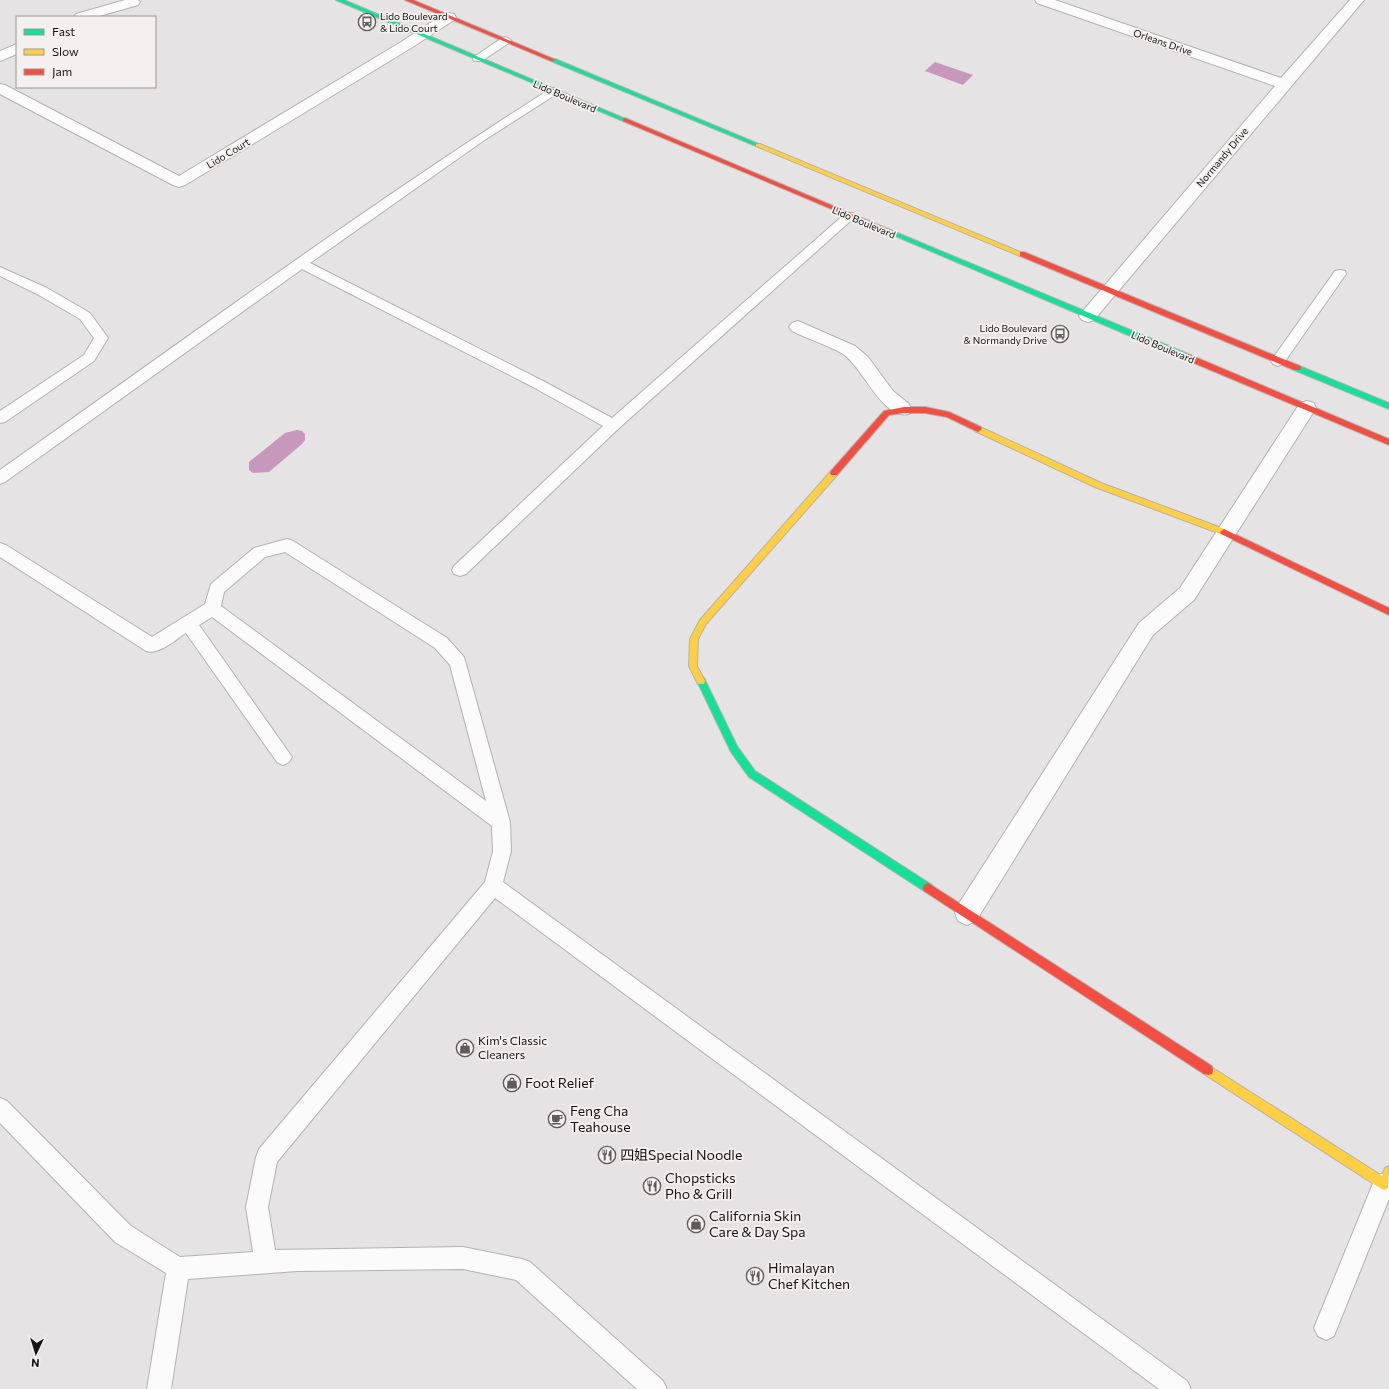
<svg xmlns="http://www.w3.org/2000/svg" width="1389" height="1389" viewBox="0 0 1389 1389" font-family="Commissioner,'Noto Sans SC',sans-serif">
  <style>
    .water { fill: #c797bc }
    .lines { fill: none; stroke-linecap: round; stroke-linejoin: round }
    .lane-casing { stroke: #b3b2b2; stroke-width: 2 }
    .street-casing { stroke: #b3b2b2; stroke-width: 2 }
    .fast-casing { stroke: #b3b2b2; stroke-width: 2 }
    .slow-casing { stroke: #b3b2b2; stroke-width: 2 }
    .jam-casing { stroke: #b3b2b2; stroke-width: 2 }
    .lane { fill: #fbfbfb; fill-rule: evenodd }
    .street { fill: #fbfbfb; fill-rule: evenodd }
    .fast { fill: #16e098; fill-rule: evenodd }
    .slow { fill: #ffcf43; fill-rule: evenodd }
    .jam { fill: #f24e42; fill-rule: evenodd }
    .labels { text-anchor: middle; stroke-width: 3.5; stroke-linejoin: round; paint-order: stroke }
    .far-poi-label { font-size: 10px; fill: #151414; stroke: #f3f0ef; text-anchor: start }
    .far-street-label { font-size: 10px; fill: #151414; stroke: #f3f0ef }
    .poi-label { font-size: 12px; fill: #151414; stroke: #f3f0ef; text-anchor: start }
    .near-poi-label { font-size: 14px; fill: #151414; stroke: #f3f0ef; text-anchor: start }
  </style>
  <rect width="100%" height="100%" fill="#e5e3e3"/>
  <g class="water">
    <path d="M935 62 973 75 963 85 925 71Z"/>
    <path d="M297 430 302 431 305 434V440L302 444 269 472 253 473 249 470V462L285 433Z"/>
  </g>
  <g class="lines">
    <defs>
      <g id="lane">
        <path d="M506 37 511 40 510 42 482 61H474L473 59 474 57 502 38Z"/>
        <path d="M554 88 558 89 560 91 558 93 483 141 310 263 543 381 612 418 846 213H854L856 216 618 429 466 574 460 576 454 574 452 570 454 566 603 426 533 387 302 269 5 482 0 484V470C182 341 362 209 550 89Z"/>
        <path d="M0 267 47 288 90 313 108 338 94 361 5 422 0 423V411L84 355 94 338 80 319 37 294 0 276Z"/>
        <path d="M1340 270 1345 271 1346 274 1283 364 1278 366 1273 364 1271 361 1273 358 1335 271Z"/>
        <path d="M287 539 293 541 447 638 464 657 510 822 511 851 503 882 1187 1381 1191 1389H1159L495 898 277 1162 268 1207 275 1250 463 1247 522 1259 530 1262 663 1381 667 1389H637L516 1280 463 1269 297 1271 188 1279 171 1389H147L166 1273 115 1242 0 1123V1098L7 1101 131 1226 180 1257 253 1252 246 1207 256 1157 259 1149 485 882 493 851 492 826 212 617 199 625 292 757 289 762 283 765 277 762 186 633C175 640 159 655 146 651L0 557V543L6 545 152 637 205 604 211 584 254 548ZM285 552 435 648 450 665 486 801 221 606 224 592 265 557Z"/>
        <path d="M1384 1173 1389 1175V1199L1334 1336 1326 1340 1318 1336 1314 1328 1376 1176Z"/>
      </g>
      <g id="street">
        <path d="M125 0H138L140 2 138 5 96 17H74L76 14Z"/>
        <path d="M1035 0H1055L1281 78 1350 0H1364L1094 320 1088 322 1082 320 1079 316 1082 312 1275 86 1037 3Z"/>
        <path d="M449 13 454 14 456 17 454 20 411 48 185 185 179 187 173 185 0 94V84L5 85 179 176 401 42 444 14Z"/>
        <path d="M17 44V54L0 61V51Z"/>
        <path d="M798 321 855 346 868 357 893 391 909 404 911 409 909 414C883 421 863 367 843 354 828 345 808 339 792 331L789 327 792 323Z"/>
        <path d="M1307 401 1314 403 1316 408 1194 600 1153 635 976 921 967 925 958 921 955 913 958 905 1139 623 1180 588 1300 403Z"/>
      </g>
      <g id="fast">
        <path d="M336 0H344L628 120 623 121Z"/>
        <path d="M551 59H555L761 145 756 146 551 61Z"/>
        <path d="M888 229 1188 354 1189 356 1185 358H1182L886 232 885 231Z"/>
        <path d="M1297 365 1389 403V409L1294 370V366Z"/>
        <path d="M701 677 704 678 737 746 755 771 932 885 933 888 932 891 928 893 924 891 749 777 731 752 697 681 698 678Z"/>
      </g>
      <g id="slow">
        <path d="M756 144H760L1025 254 1022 256H1020L756 146Z"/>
        <path d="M978 426 1101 483 1227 530 1228 532 1227 534H1221L1095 487 975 431V427Z"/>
        <path d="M834 470 838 473 837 475 706 624 698 639 697 666 705 681 704 684H698L689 666 690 639 700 620 831 471Z"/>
        <path d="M1208 1065 1382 1176 1385 1168 1389 1166 1388 1188 1384 1190 1380 1188 1204 1074 1203 1070 1204 1066Z"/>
      </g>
      <g id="jam">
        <path d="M405 0H413L556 60 551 61Z"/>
        <path d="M625 118 890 230 891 231 888 233 886 232 623 121V119Z"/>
        <path d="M1020 252H1024L1300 366 1301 368 1300 370H1294L1020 256Z"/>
        <path d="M1182 354H1188L1389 439V445L1182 358Z"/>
        <path d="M904 407H925L949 412 981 427 982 429 978 432 947 417 925 413H904L889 415 837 475H831L830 473 831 471 884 411Z"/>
        <path d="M1224 529 1389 608V615L1221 534 1220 532Z"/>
        <path d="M928 883 1212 1066 1213 1070 1212 1074 1208 1075 1204 1074 924 891 923 888 924 885Z"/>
      </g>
    </defs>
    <use href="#lane" class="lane-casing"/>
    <use href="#street" class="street-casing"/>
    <use href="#fast" class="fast-casing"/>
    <use href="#slow" class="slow-casing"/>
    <use href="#jam" class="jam-casing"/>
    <use href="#lane" class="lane"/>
    <use href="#street" class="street"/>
    <use href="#fast" class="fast"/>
    <use href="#slow" class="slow"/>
    <use href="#jam" class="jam"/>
  </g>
  <defs>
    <symbol id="bus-ring" viewBox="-11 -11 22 22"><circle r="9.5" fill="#f3f0ef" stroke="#5e5c5c" stroke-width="1.5"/><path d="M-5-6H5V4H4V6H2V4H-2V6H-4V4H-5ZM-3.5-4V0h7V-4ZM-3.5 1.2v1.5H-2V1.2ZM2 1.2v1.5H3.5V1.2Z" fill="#5e5c5c"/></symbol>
    <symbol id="shop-ring" viewBox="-11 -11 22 22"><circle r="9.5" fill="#f3f0ef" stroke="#5e5c5c" stroke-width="1.5"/><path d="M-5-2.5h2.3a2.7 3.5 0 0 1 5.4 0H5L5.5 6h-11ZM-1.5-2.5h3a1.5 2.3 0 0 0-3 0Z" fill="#5e5c5c"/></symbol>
    <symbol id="cafe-ring" viewBox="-11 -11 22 22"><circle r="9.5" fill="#f3f0ef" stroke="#5e5c5c" stroke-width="1.5"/><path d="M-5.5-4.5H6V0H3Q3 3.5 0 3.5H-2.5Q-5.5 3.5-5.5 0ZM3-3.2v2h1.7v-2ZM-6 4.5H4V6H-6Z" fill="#5e5c5c"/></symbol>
    <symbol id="restaurant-ring" viewBox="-11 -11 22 22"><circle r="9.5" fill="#f3f0ef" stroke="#5e5c5c" stroke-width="1.5"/><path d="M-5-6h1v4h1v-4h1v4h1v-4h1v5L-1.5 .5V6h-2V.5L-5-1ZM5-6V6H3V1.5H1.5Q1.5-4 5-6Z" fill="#5e5c5c"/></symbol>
  </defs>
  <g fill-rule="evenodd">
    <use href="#bus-ring" x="357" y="12" width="20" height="20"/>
    <use href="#bus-ring" x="1050" y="324" width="20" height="20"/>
    <use href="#shop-ring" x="455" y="1038" width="20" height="20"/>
    <use href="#shop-ring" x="502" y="1073" width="20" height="20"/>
    <use href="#cafe-ring" x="547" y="1109" width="20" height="20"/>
    <use href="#restaurant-ring" x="597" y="1145" width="20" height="20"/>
    <use href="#restaurant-ring" x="642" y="1176" width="20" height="20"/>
    <use href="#shop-ring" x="686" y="1214" width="20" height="20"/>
    <use href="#restaurant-ring" x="745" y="1266" width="20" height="20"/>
  </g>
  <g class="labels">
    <g class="far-poi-label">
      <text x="380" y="20">Lido Boulevard<tspan x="380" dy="12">&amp; Lido Court</tspan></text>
      <text x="1047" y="332" text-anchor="end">Lido Boulevard<tspan x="1047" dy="12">&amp; Normandy Drive</tspan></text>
    </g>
    <g class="far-street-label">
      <text transform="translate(1163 42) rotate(19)" y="4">Orleans Drive</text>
      <text transform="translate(565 96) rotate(23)" y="4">Lido Boulevard</text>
      <text transform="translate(228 153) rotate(-31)" y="4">Lido Court</text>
      <text transform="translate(1222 157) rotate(-50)" y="4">Normandy Drive</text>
      <text transform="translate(864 222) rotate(23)" y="4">Lido Boulevard</text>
      <text transform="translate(1163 347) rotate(23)" y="4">Lido Boulevard</text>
    </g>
    <g class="poi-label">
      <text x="478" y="1045">Kim's Classic<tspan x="478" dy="14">Cleaners</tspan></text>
    </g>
    <g class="near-poi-label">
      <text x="525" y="1088">Foot Relief</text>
      <text x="570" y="1116">Feng Cha<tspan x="570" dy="16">Teahouse</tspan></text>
      <text x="620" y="1160">四姐Special Noodle</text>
      <text x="665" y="1183">Chopsticks<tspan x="665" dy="16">Pho &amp; Grill</tspan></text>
      <text x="709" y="1221">California Skin<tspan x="709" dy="16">Care &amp; Day Spa</tspan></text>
      <text x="768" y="1273">Himalayan<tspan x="768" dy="16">Chef Kitchen</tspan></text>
    </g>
  </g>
  <rect x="16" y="16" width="140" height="72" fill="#f3f0ef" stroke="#9a9897"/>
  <rect x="24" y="29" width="20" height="6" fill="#16e098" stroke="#9a9897"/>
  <text x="52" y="36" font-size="12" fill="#151414">Fast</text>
  <rect x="24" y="49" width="20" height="6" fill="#ffcf43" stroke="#9a9897"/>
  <text x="52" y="56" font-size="12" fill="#151414">Slow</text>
  <rect x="24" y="69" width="20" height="6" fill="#f24e42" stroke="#9a9897"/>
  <text x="52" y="76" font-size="12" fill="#151414">Jam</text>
  <g transform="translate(36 1353) rotate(184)" stroke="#f3f0ef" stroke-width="3" paint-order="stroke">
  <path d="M0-3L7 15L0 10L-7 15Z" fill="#151414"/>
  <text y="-6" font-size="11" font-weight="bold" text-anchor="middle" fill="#151414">N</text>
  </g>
</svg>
